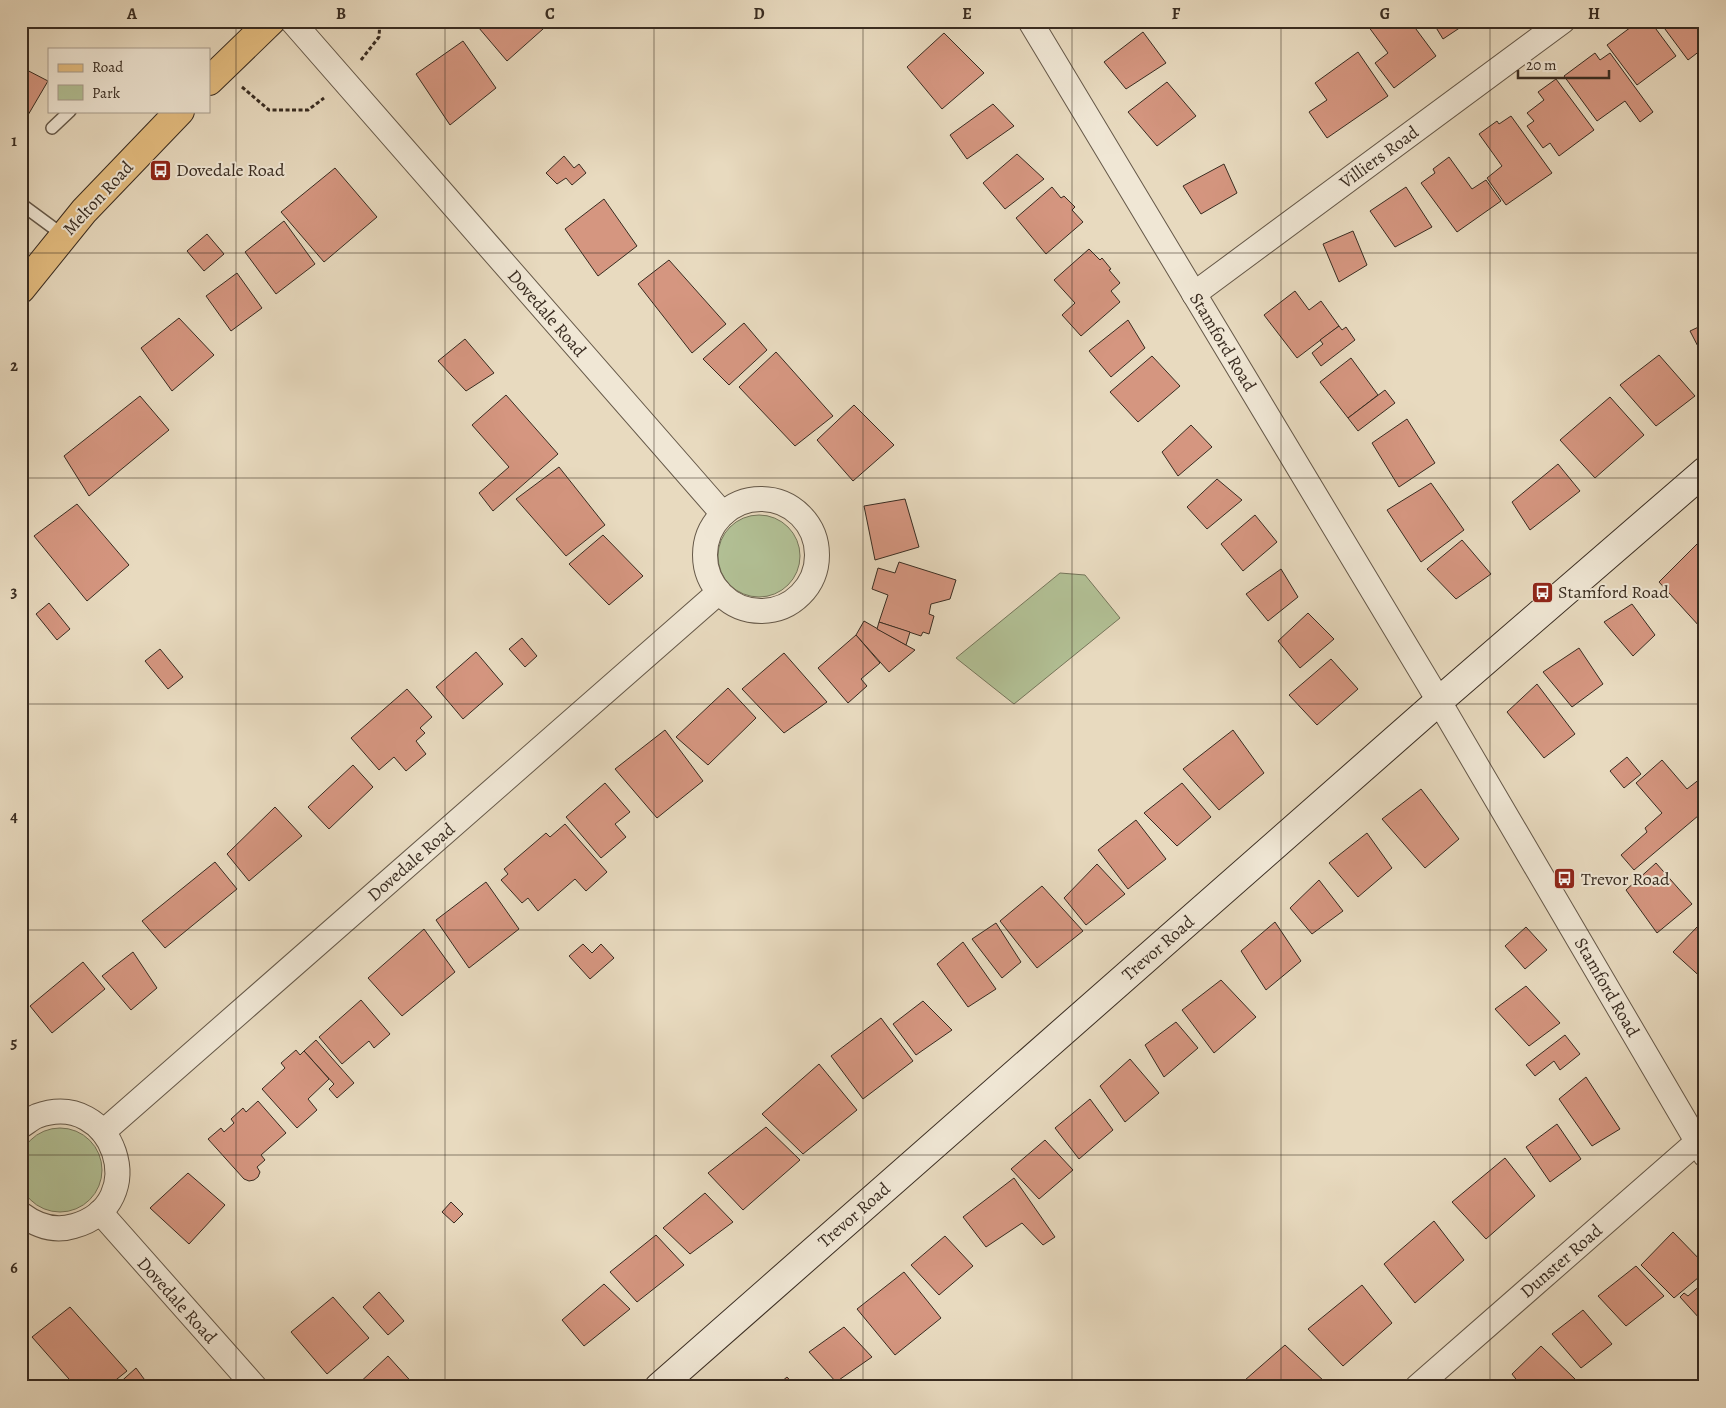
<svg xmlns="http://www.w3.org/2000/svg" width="1726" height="1408" viewBox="0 0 1726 1408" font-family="Alegreya,serif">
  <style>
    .green { fill: #b2c095; stroke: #76765b }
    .building { fill: #d59680; stroke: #392c21 }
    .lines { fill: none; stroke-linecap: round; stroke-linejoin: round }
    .lane-casing { stroke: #655848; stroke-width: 14 }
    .street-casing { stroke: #655848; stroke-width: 26 }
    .secondary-casing { stroke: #392c21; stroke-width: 30 }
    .primary-casing { stroke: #392c21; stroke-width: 30 }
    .path { stroke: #392c21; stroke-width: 3; stroke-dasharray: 4 2.5; stroke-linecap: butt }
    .lane { stroke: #f0e7d5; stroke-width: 11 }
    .street { stroke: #f0e7d5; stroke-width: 24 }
    .secondary { stroke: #f0e7d5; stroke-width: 28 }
    .primary { stroke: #e4bd80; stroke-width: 28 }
    .grid { fill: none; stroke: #392c21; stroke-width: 1; stroke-opacity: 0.55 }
    .labels { text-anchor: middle; stroke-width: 4; stroke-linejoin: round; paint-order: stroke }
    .street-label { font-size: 18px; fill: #392c21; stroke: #f0e7d5 }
    .poi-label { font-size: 18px; fill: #392c21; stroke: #f0e7d5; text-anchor: start }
    .neatline { fill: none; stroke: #392c21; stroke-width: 2 }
    .grid-label { font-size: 16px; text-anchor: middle; font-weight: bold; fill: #392c21 }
  </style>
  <rect width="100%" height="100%" fill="#e8dabf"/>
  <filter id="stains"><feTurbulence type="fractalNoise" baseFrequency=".004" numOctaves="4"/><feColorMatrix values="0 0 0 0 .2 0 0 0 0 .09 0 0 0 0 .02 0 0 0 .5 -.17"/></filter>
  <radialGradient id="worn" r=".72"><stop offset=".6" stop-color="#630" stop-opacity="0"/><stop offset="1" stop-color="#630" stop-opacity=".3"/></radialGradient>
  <g class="green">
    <circle cx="759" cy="556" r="41"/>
    <path d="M1060 573 1085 575 1120 618 1014 704 956 658Z"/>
    <circle cx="60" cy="1170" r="42"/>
  </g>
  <g class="building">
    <path d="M473 21H552L507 61Z"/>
    <path d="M909 21H922L914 28Z"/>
    <path d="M1132 21H1143L1136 27Z"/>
    <path d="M1374 21H1410L1436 56 1394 88 1375 63 1388 53 1368 26Z"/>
    <path d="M1432 21H1470L1443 39Z"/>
    <path d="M1639 21H1650L1676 56 1637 85 1607 45Z"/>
    <path d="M1659 21H1705V47L1688 60Z"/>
    <path d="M1143 32 1166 63 1126 89 1104 62Z"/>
    <path d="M944 33 984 73 942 109 907 67Z"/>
    <path d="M463 41 496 88 450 125 416 74Z"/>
    <path d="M1358 52 1388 96 1327 138 1309 112 1327 100 1315 83Z"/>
    <path d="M1595 53 1600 60 1610 53 1653 112 1640 122 1625 101 1597 121 1564 76Z"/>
    <path d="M21 67 48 81 21 127Z"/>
    <path d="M1556 79 1594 130 1559 156 1550 143 1543 148 1527 126 1534 121 1527 113 1544 100 1538 92Z"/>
    <path d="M1167 82 1196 116 1157 146 1128 112Z"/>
    <path d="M993 104 1014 126 967 159 950 135Z"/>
    <path d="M1511 116 1552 173 1506 205 1487 178 1502 166 1479 134 1497 121 1499 124Z"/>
    <path d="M1017 154 1044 179 1005 209 983 183Z"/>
    <path d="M564 156 574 168 579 164 586 173 572 185 566 178 557 184 546 173Z"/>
    <path d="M1449 157 1472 189 1486 180 1501 201 1457 232 1421 183 1435 173 1433 169Z"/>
    <path d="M1224 164 1237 193 1201 214 1183 186Z"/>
    <path d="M335 168 377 217 324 262 281 212Z"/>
    <path d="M1052 187 1061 198 1064 196 1075 207 1072 210 1083 222 1046 254 1016 218Z"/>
    <path d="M1406 187 1432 227 1395 247 1370 211Z"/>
    <path d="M604 199 637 246 598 276 565 229Z"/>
    <path d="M284 221 315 264 276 294 245 252Z"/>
    <path d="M1353 231 1367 265 1339 282 1323 244Z"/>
    <path d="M207 234 224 254 204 271 187 251Z"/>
    <path d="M1089 249 1100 260 1102 258 1111 269 1109 270 1120 283 1111 291 1120 302 1081 336 1062 315 1075 303 1054 280Z"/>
    <path d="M669 260 726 324 692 353 638 284Z"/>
    <path d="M237 273 262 308 231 331 206 296Z"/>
    <path d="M1295 291 1309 310 1321 301 1339 326 1297 358 1264 315Z"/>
    <path d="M179 318 214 355 172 391 141 348Z"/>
    <path d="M1128 320 1145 348 1111 377 1089 351Z"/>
    <path d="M744 323 767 350 729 385 703 359Z"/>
    <path d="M1705 324V360L1690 331Z"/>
    <path d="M1339 326 1342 330 1346 327 1355 340 1321 366 1312 353 1323 344 1320 340Z"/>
    <path d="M465 339 494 373 466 391 438 361Z"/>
    <path d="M776 352 833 416 795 446 739 387Z"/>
    <path d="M1659 355 1695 396 1656 426 1620 385Z"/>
    <path d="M1152 356 1180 386 1138 422 1110 392Z"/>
    <path d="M1351 358 1378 395 1348 418 1320 382Z"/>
    <path d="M1385 390 1395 403 1358 431 1348 418Z"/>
    <path d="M506 395 558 454 493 511 479 493 509 467 472 425Z"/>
    <path d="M140 396 169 430 89 496 64 456Z"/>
    <path d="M1610 397 1644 435 1595 478 1560 440Z"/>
    <path d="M854 405 894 445 853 481 817 440Z"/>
    <path d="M1407 419 1435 463 1399 487 1372 443Z"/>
    <path d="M1191 425 1212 447 1178 476 1162 452Z"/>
    <path d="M1558 464 1580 491 1530 530 1512 502Z"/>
    <path d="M559 467 605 525 566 556 516 499Z"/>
    <path d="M1217 479 1242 500 1207 529 1187 507Z"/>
    <path d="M1431 483 1464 530 1421 562 1387 510Z"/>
    <path d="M905 499 919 547 875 560 864 506Z"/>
    <path d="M77 504 129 565 87 601 34 536Z"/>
    <path d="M1255 515 1277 542 1243 571 1221 544Z"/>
    <path d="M603 535 643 576 609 605 569 564Z"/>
    <path d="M1462 540 1491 574 1456 599 1427 569Z"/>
    <path d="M1699 542 1705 548V623L1700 627 1659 582Z"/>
    <path d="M899 562 956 580 950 599 931 604 929 614 934 616 929 634 923 632 921 636 879 622 888 595 872 589 878 568 895 573Z"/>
    <path d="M1281 569 1298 597 1268 621 1246 594Z"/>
    <path d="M49 603 70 629 57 640 36 614Z"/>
    <path d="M1632 604 1655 635 1633 656 1604 622Z"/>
    <path d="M1308 613 1334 639 1300 668 1278 641Z"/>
    <path d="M864 621 906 645 915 650 889 672 856 635Z"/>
    <path d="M879 622 910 632 906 645 877 629Z"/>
    <path d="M856 635 880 663 861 679 867 686 848 703 818 668Z"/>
    <path d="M522 638 537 656 525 667 509 649Z"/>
    <path d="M1579 648 1603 684 1572 707 1543 672Z"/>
    <path d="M160 649 183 677 168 689 145 661Z"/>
    <path d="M476 652 503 684 463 719 436 687Z"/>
    <path d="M784 653 827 702 784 733 742 689Z"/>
    <path d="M1331 659 1358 689 1317 725 1289 695Z"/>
    <path d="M1537 684 1575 734 1544 758 1507 712Z"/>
    <path d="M728 688 756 718 708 765 676 737Z"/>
    <path d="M407 689 432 717 420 728 425 733 416 741 426 754 406 771 394 757 379 770 351 738Z"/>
    <path d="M665 730 703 781 657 818 615 769Z"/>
    <path d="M1233 730 1264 773 1219 810 1183 769Z"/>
    <path d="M1627 757 1641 774 1624 788 1610 771Z"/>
    <path d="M1662 760 1687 789 1705 775V799L1700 803 1705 810 1634 870 1621 855 1647 832 1645 828 1662 813 1636 783Z"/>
    <path d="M353 765 373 787 329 829 308 807Z"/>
    <path d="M605 783 630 812 615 824 626 837 601 858 566 817Z"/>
    <path d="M1182 783 1211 817 1177 846 1144 813Z"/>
    <path d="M1421 789 1459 839 1425 868 1382 819Z"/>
    <path d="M275 807 302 836 249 881 227 854Z"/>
    <path d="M1136 820 1166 859 1128 889 1098 850Z"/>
    <path d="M565 824 607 872 586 891 575 879 538 911 528 898 522 903 501 880 508 874 504 869 546 833 550 837Z"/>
    <path d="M1367 833 1392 868 1358 897 1329 863Z"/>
    <path d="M215 862 237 889 165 948 142 921Z"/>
    <path d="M1656 863 1692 904 1657 933 1626 890Z"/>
    <path d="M1097 864 1125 894 1086 925 1064 898Z"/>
    <path d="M1319 880 1343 911 1312 934 1290 908Z"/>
    <path d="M1705 880V892L1699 883Z"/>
    <path d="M486 882 519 929 469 968 436 920Z"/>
    <path d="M1042 886 1083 931 1037 968 1000 921Z"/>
    <path d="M1275 922 1301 961 1266 990 1241 951Z"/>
    <path d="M996 923 1021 962 1002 978 972 939Z"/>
    <path d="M1698 926 1705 933V981L1673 952Z"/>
    <path d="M1526 927 1547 950 1525 969 1505 946Z"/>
    <path d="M424 929 455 972 402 1016 368 978Z"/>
    <path d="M963 942 996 989 968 1007 937 964Z"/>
    <path d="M583 944 592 953 601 944 614 958 590 979 569 956Z"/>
    <path d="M133 952 157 988 131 1010 102 976Z"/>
    <path d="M83 962 105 989 52 1033 30 1006Z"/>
    <path d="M1221 980 1256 1017 1214 1053 1182 1010Z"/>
    <path d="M1526 986 1560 1023 1529 1046 1495 1009Z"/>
    <path d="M361 1000 390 1034 374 1048 369 1041 342 1064 319 1037Z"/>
    <path d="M923 1001 952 1030 916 1055 893 1024Z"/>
    <path d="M881 1018 913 1061 863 1099 831 1056Z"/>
    <path d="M1176 1022 1198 1048 1164 1077 1145 1045Z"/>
    <path d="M1565 1035 1580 1054 1560 1070 1554 1061 1535 1076 1526 1065Z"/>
    <path d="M316 1040 354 1083 337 1098 329 1089 334 1084 304 1051Z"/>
    <path d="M296 1050 300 1055 304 1051 329 1079 308 1099 317 1110 297 1128 262 1089 285 1068 281 1063Z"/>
    <path d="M1130 1059 1159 1093 1125 1122 1100 1086Z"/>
    <path d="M819 1064 857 1110 803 1154 762 1114Z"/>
    <path d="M1586 1077 1620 1129 1592 1146 1559 1099Z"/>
    <path d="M1090 1099 1113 1130 1079 1159 1055 1128Z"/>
    <path d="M258 1101 286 1133 261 1155 265 1160 257 1167 260 1172 258 1177 254 1180 249 1181 244 1179 208 1139 221 1128 224 1132 234 1123 231 1119 243 1108 246 1112Z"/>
    <path d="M1557 1124 1581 1159 1550 1182 1526 1147Z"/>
    <path d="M766 1127 800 1160 743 1210 708 1173Z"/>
    <path d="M1045 1140 1073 1170 1039 1199 1011 1169Z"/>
    <path d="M1505 1158 1535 1196 1486 1239 1452 1202Z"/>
    <path d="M188 1173 225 1205 189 1244 150 1208Z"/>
    <path d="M1014 1178 1055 1237 1043 1245 1022 1223 986 1247 963 1217Z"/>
    <path d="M705 1193 733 1222 690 1254 663 1228Z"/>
    <path d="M451 1202 463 1214 454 1223 442 1212Z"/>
    <path d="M1434 1221 1464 1260 1415 1303 1384 1264Z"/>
    <path d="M1673 1232 1705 1265V1272L1674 1298 1641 1265Z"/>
    <path d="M656 1235 684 1265 637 1302 610 1272Z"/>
    <path d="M945 1236 973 1266 939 1295 911 1265Z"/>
    <path d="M1636 1266 1664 1296 1626 1326 1598 1296Z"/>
    <path d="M904 1272 941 1318 895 1355 857 1309Z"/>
    <path d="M604 1284 630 1309 584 1346 562 1320Z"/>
    <path d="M1702 1284 1705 1288V1315L1700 1319 1680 1297 1684 1293 1688 1296Z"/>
    <path d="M1362 1285 1392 1323 1343 1366 1308 1329Z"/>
    <path d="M379 1292 404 1321 388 1335 363 1307Z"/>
    <path d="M333 1297 369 1338 327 1374 291 1332Z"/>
    <path d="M70 1307 127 1371 107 1387H76L32 1337Z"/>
    <path d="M1583 1310 1612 1344 1581 1368 1552 1334Z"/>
    <path d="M844 1327 872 1357 836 1382 809 1352Z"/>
    <path d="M1285 1345 1324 1381 1318 1387H1237Z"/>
    <path d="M1541 1346 1575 1379 1565 1387H1522L1512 1374Z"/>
    <path d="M388 1356 416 1387H355Z"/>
    <path d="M136 1368 150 1387H115Z"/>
    <path d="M787 1377 796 1387H775Z"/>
  </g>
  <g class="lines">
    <defs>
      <g id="lane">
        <path d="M52 128 70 111"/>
        <path d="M21 204 63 235"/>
      </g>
      <g id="street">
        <path d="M292 21 723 514"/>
        <path d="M1030 21 1430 686 1705 1155"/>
        <path d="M1194 294 1563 21"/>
        <circle cx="761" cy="555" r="56"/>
        <path d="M21 1126C26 1123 32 1118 37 1116 114 1088 153 1204 74 1226 55 1232 37 1226 21 1214"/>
        <path d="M103 1132 719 592"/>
        <path d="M100 1212 255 1387"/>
        <path d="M1417 1387 1705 1135"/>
      </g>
      <path id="secondary" d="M659 1387 1439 701 1705 471"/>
      <g id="primary">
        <path d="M209 81 271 21"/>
        <path d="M21 289 84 211 180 111"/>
      </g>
    </defs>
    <use href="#lane" class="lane-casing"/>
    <use href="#street" class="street-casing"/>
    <use href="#secondary" class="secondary-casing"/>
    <use href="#primary" class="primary-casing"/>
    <g class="path">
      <path d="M361 60 379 37 380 21"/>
      <path d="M242 87 269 110H308L324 98"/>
    </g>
    <use href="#lane" class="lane"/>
    <use href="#street" class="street"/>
    <use href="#secondary" class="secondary"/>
    <use href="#primary" class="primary"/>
  </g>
  <path class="grid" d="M236 21V1387M445 21V1387M654 21V1387M863 21V1387M1072 21V1387M1281 21V1387M1490 21V1387M21 253H1705M21 478H1705M21 704H1705M21 930H1705M21 1155H1705"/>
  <defs>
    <symbol id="bus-square" viewBox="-11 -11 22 22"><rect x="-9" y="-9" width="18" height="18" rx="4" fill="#8f2418" stroke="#f0e7d5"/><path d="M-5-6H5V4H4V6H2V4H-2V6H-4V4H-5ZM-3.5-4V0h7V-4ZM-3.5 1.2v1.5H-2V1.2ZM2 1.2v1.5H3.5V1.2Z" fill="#fff"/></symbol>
  </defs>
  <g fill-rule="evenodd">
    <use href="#bus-square" x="148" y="158" width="25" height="25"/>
    <use href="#bus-square" x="1530" y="580" width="25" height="25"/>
    <use href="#bus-square" x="1552" y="866" width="25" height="25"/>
  </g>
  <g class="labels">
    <g class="street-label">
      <text transform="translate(1379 157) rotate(-36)" y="6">Villiers Road</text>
      <text transform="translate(98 198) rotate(-47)" y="6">Melton Road</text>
      <text transform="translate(547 313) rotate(49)" y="6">Dovedale Road</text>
      <text transform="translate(1223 342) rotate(59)" y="6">Stamford Road</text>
      <text transform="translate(411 862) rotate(-41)" y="6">Dovedale Road</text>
      <text transform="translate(1158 948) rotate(-41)" y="6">Trevor Road</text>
      <text transform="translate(1607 987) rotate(60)" y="6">Stamford Road</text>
      <text transform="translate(854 1215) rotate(-41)" y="6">Trevor Road</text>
      <text transform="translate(1561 1261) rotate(-41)" y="6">Dunster Road</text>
      <text transform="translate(177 1300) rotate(48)" y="6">Dovedale Road</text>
    </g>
    <g class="poi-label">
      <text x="176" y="176">Dovedale Road</text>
      <text x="1558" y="598">Stamford Road</text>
      <text x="1581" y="885">Trevor Road</text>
    </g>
  </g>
  <rect width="1726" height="1408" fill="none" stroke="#e8dabf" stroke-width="55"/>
  <rect x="48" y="48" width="162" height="65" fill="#f0e7d5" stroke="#a79c8d"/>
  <rect x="58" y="64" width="25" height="8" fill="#e4bd80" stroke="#a79c8d"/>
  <text x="92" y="72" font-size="15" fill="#392c21">Road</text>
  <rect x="58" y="85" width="25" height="15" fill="#b2c095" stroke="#a79c8d"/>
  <text x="92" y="98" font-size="15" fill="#392c21">Park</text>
  <path d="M1518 70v8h91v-8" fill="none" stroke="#392c21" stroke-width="2.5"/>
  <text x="1526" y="70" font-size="15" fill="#392c21" stroke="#f0e7d5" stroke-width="4" paint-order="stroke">20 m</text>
  <rect x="28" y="28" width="1670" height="1352" class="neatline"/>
  <g class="grid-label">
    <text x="132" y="19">A</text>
    <text x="341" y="19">B</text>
    <text x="550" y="19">C</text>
    <text x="759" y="19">D</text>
    <text x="967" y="19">E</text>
    <text x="1176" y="19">F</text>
    <text x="1385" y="19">G</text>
    <text x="1594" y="19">H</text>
    <text x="14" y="146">1</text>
    <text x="14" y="371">2</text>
    <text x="14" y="597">3</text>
    <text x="14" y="822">4</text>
    <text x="14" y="1048">5</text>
    <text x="14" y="1273">6</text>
  </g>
  <rect width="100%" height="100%" filter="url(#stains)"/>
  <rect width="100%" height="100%" fill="url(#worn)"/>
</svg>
